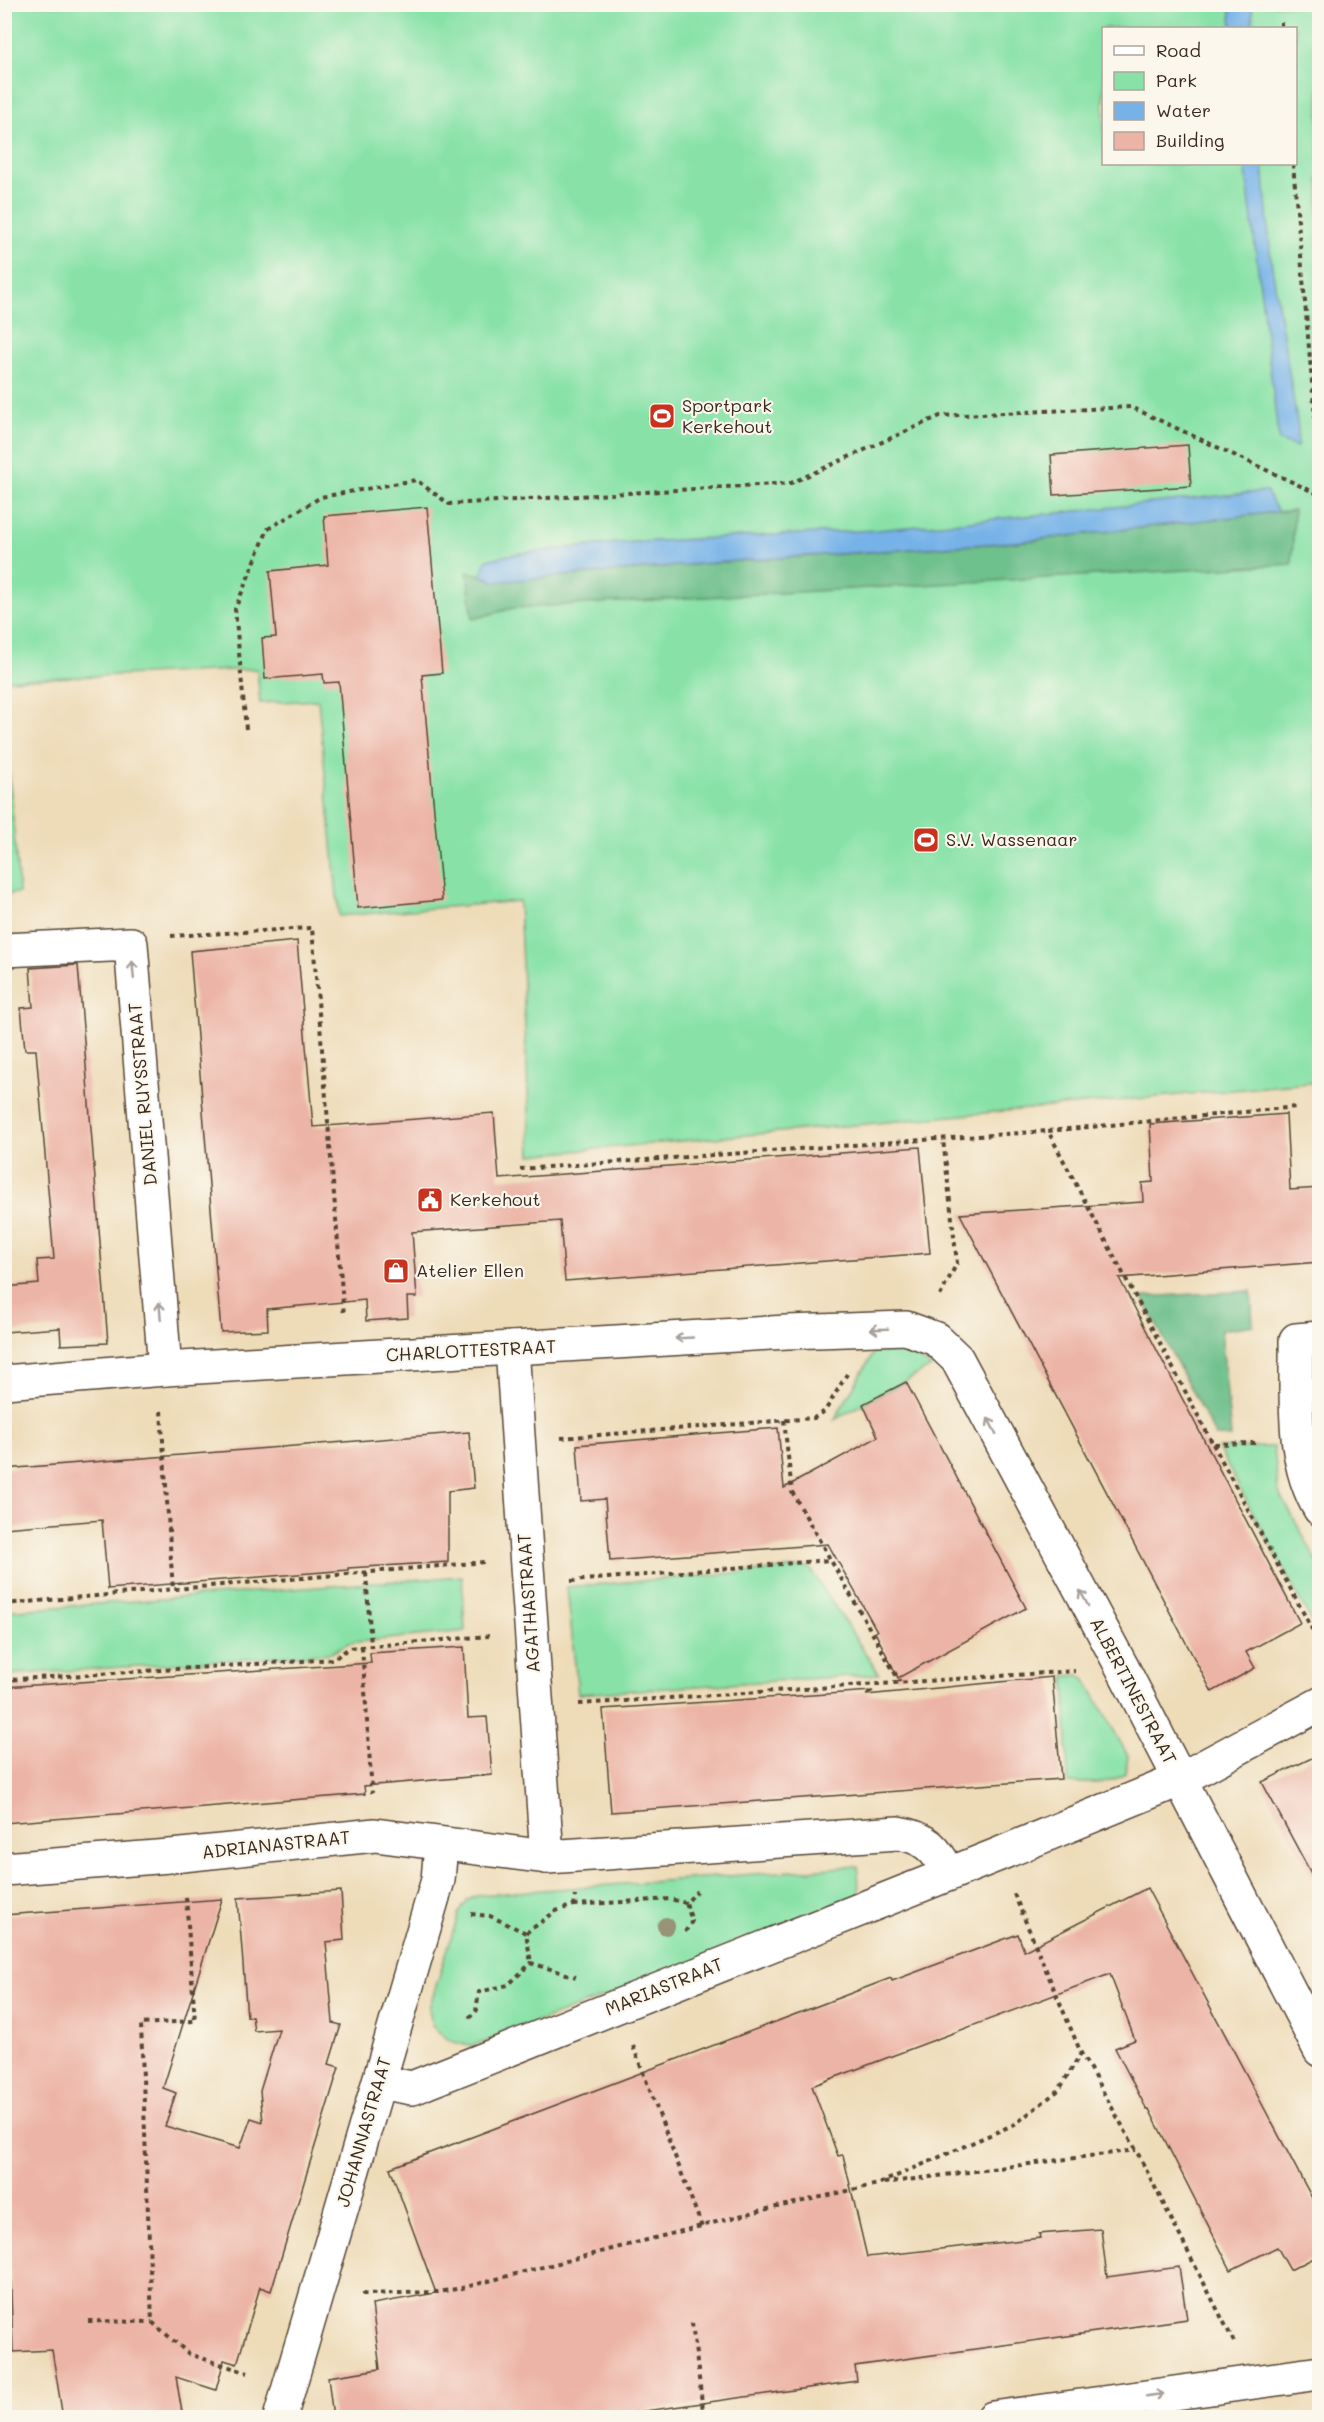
<svg xmlns="http://www.w3.org/2000/svg" width="1324" height="2422" viewBox="0 0 1324 2422" font-family="Mali,sans-serif">
  <style>
    .green { fill: #88e2a7; stroke: #628662; stroke-width: 1.5; fill-rule: evenodd }
    .forest { fill: #6ec08c; stroke: #547555; stroke-width: 1.5 }
    .water { fill: #76b2e8; stroke: #586e83; stroke-width: 1.5 }
    .building { fill: #ecb4a6 }
    .lines { fill: none; stroke-linecap: round; stroke-linejoin: round }
    .minor-casing { stroke: #564535; stroke-width: 36 }
    .path { stroke: #564535; stroke-width: 4; stroke-dasharray: 4.5 4.5; stroke-linecap: butt }
    .minor { stroke: #fff; stroke-width: 33 }
    .tree { fill: #969376 }
    .oneway { stroke: #a79f9a }
    .labels { text-anchor: middle; stroke-width: 4.5; stroke-linejoin: round; paint-order: stroke }
    .poi-label { font-size: 18px; fill: #3b2a1e; stroke: #fbf7ec; text-anchor: start }
    .street-label { font-size: 18px; fill: #3b2a1e; stroke: #fbf7ec }
  </style>
  <rect width="100%" height="100%" fill="#fbf7ec"/>
  <filter id="ink" filterUnits="userSpaceOnUse"><feTurbulence type="fractalNoise" baseFrequency=".0167" numOctaves="2"/><feDisplacementMap in="SourceGraphic" scale="12" xChannelSelector="R" yChannelSelector="G"/><feConvolveMatrix kernelMatrix="1 2 1 2 8 2 1 2 1" color-interpolation-filters="sRGB"/></filter>
  <filter id="wash" filterUnits="userSpaceOnUse"><feTurbulence type="fractalNoise" baseFrequency=".008" numOctaves="4" result="noise"/><feDisplacementMap in="SourceGraphic" scale="24" xChannelSelector="R" yChannelSelector="G"/><feGaussianBlur stdDeviation="1.35" result="paint"/><feColorMatrix in="noise" values="0 0 0 0 0 0 0 0 0 0 0 0 0 0 0 0 0 1.4 0 .05"/><feComposite in="paint" operator="in"/></filter>
  <g filter="url(#wash)">
    <rect width="100%" height="100%" fill="#eedcb9"/>
    <g class="green">
      <path d="M4 5H1319V1082L531 1155 519 901 339 916 318 700 260 703 257 669 5 680ZM1104 28H1296V164H1104Z"/>
      <path d="M5 721 19 893 5 894H4Z"/>
      <path d="M877 1347C899 1347 914 1355 931 1367L834 1420Z"/>
      <path d="M1274 1447 1278 1490 1319 1565V1623L1314 1626 1218 1448Z"/>
      <path d="M809 1567 879 1674 578 1694 567 1587Z"/>
      <path d="M462 1576 465 1631 348 1643 331 1653 5 1675V1611Z"/>
      <path d="M1080 1675 1086 1680 1128 1756 1125 1774C1107 1785 1088 1783 1068 1783L1065 1676Z"/>
      <path d="M858 1866 859 1900 487 2041 469 2046 450 2041 432 2026 429 2008 459 1913 468 1900 479 1895Z"/>
    </g>
    <g class="forest">
      <path d="M1294 510 1292 564 513 608 473 619 467 572 481 575 495 582 735 561 1016 542Z"/>
      <path d="M1251 1291 1253 1325 1221 1330 1231 1437H1216L1142 1297Z"/>
    </g>
    <g class="water">
      <path d="M1230 5H1252L1253 28H1232Z"/>
      <path d="M1245 164H1263L1271 260 1298 428 1297 447 1279 441Z"/>
      <path d="M1266 491 1278 512 1016 542 735 561 495 582 481 575 486 560 514 554 617 543 877 530 1057 513Z"/>
    </g>
    <g id="blocks">
      <g class="building">
        <path d="M1188 445 1191 486 1054 495 1051 455Z"/>
        <path d="M427 507 442 673 422 675 442 900 358 908 339 682 324 683 323 674 265 679 262 638 276 637 270 571 328 565 324 516Z"/>
        <path d="M297 941 313 1127 494 1113 499 1179 920 1147 930 1253 565 1281 560 1221 412 1232 417 1297H407L408 1318 366 1321 365 1300 267 1309 268 1330 221 1332 190 951Z"/>
        <path d="M78 965 108 1343 61 1345 60 1328 4 1332V1287L39 1284 37 1260 54 1259 36 1050H25L21 1008 33 1007 30 968Z"/>
        <path d="M1286 1114 1290 1190 1320 1188V1262L1119 1278 1300 1623 1246 1652 1255 1668 1212 1692 960 1214 1143 1202 1142 1183 1153 1182 1150 1124Z"/>
        <path d="M906 1382 1026 1608 898 1678 875 1632 877 1631 828 1544 610 1561 605 1499 581 1501 577 1445 778 1428 784 1488 878 1437 863 1404Z"/>
        <path d="M469 1432 474 1488 448 1491V1562L348 1568V1570L108 1589 102 1520 4 1528V1469Z"/>
        <path d="M464 1647 468 1718 487 1717 492 1775 364 1786 365 1794 4 1823V1687L371 1663 370 1653Z"/>
        <path d="M1052 1677 1061 1779 611 1812 603 1709 873 1691 866 1695Z"/>
        <path d="M1320 1754V1890L1262 1782Z"/>
        <path d="M1147 1888 1320 2213V2255L1290 2270 1277 2247 1231 2270 1149 2109 1147 2110 1115 2048 1135 2040 1110 1974 812 2086 838 2156 843 2155 867 2257 1040 2238 1039 2234 1101 2229 1107 2277 1179 2267 1187 2319 855 2366 857 2381 596 2418H333L328 2377 380 2369 372 2304 436 2293 390 2168 891 1978 892 1981 1018 1934 1024 1951Z"/>
        <path d="M341 1891 344 1940 326 1942 333 2023 341 2025 329 2064 339 2067 271 2291 260 2287 237 2364 224 2360 216 2390 176 2377 183 2418H63L52 2350 13 2352 4 2083V1915L222 1899 163 2088 176 2093 165 2126 240 2148 251 2118 263 2122 260 2091 279 2029 254 2031 252 2016 247 2017 238 1898Z"/>
      </g>
    </g>
  </g>
  <g filter="url(#ink)">
    <use href="#blocks" fill-opacity="0" stroke="#564535" stroke-width="1.5"/>
    <g class="lines">
      <defs>
        <g id="minor">
          <path d="M4 950 131 944 165 1369"/>
          <path d="M1320 1338 1296 1340C1297 1395 1290 1460 1320 1509"/>
          <path d="M512 1348 547 1857"/>
          <path d="M4 1382 165 1369 512 1348 787 1332 906 1328 936 1339 957 1359 1122 1667 1320 2050"/>
          <path d="M4 1869 182 1855 375 1835 547 1857 898 1833C925 1837 937 1849 949 1874"/>
          <path d="M379 2082 412 2088 997 1855 1179 1780 1320 1704"/>
          <path d="M280 2418 438 1880 441 1845"/>
          <path d="M993 2418 1320 2373"/>
        </g>
      </defs>
      <use href="#minor" class="minor-casing"/>
      <g class="path">
        <path d="M1281 22V28"/>
        <path d="M1293 164 1320 474"/>
        <path d="M246 729 235 609 268 529 321 497 416 480 449 504 791 483 940 416 1131 407 1320 495"/>
        <path d="M171 936 312 928 344 1316"/>
        <path d="M520 1169 1048 1131"/>
        <path d="M940 1296 957 1263 943 1139"/>
        <path d="M161 1411 173 1590"/>
        <path d="M784 1420 792 1492 900 1682"/>
        <path d="M561 1438 814 1418 825 1411 847 1374"/>
        <path d="M1255 1443 1213 1444 1048 1131 1296 1107"/>
        <path d="M1213 1444 1320 1644"/>
        <path d="M366 1573 371 1646"/>
        <path d="M571 1581 830 1560"/>
        <path d="M4 1604 485 1562"/>
        <path d="M362 1647 372 1793"/>
        <path d="M4 1680 334 1659 349 1648 489 1636"/>
        <path d="M579 1704 1075 1671"/>
        <path d="M1014 1894 1081 2053 1136 2150 1234 2342"/>
        <path d="M186 1897 195 2021 141 2024 152 2322 189 2354 248 2373"/>
        <path d="M574 1905 670 1899 686 1903 697 1891"/>
        <path d="M471 1914 490 1916 526 1933 531 1963"/>
        <path d="M685 1932 692 1921 686 1903"/>
        <path d="M526 1933 556 1911 574 1905 575 1896"/>
        <path d="M469 2018 476 2011 479 1992 508 1985 531 1963 576 1977"/>
        <path d="M633 2046 702 2227"/>
        <path d="M884 2183 1136 2150"/>
        <path d="M362 2294 438 2292 462 2288 755 2212 878 2184 1015 2124 1059 2090 1081 2053"/>
        <path d="M88 2321 152 2322"/>
        <path d="M692 2323 704 2418"/>
      </g>
      <use href="#minor" class="minor"/>
    </g>
    <circle class="tree" cx="666" cy="1926" r="9"/>
    <defs><path id="oneway-shaft" d="M-6 0H5M1.5-3L5.5 0L1.5 3" fill="none" stroke-width="1.6" stroke-linecap="round" stroke-linejoin="round" transform="scale(1.5)"/></defs>
    <g class="oneway">
      <use href="#oneway-shaft" transform="translate(133 970) rotate(-95)"/>
      <use href="#oneway-shaft" transform="translate(160 1311) rotate(-95)"/>
      <use href="#oneway-shaft" transform="translate(879 1329) rotate(178)"/>
      <use href="#oneway-shaft" transform="translate(684 1338) rotate(177)"/>
      <use href="#oneway-shaft" transform="translate(992 1426) rotate(-118)"/>
      <use href="#oneway-shaft" transform="translate(1084 1598) rotate(-118)"/>
      <use href="#oneway-shaft" transform="translate(1155 2395) rotate(-8)"/>
    </g>
  </g>
  <defs>
    <symbol id="stadium-square" viewBox="-11 -11 22 22"><rect x="-9" y="-9" width="18" height="18" rx="4" fill="#c8321e" stroke="#fbf7ec"/><path d="M0-5a6.5 5 0 1 0 0 10a6.5 5 0 1 0 0-10ZM-3.5-1.8h7v3.6h-7Z" fill="#fff"/></symbol>
    <symbol id="civic-square" viewBox="-11 -11 22 22"><rect x="-9" y="-9" width="18" height="18" rx="4" fill="#c8321e" stroke="#fbf7ec"/><path d="M-.6-6.5H3V-4.5H.6V-3L4-1V1h2V6H-6V1h2V-1L-.6-3ZM-1.2 2.5V6h2.4V2.5Z" fill="#fff"/></symbol>
    <symbol id="shop-square" viewBox="-11 -11 22 22"><rect x="-9" y="-9" width="18" height="18" rx="4" fill="#c8321e" stroke="#fbf7ec"/><path d="M-5-2.5h2.3a2.7 3.5 0 0 1 5.4 0H5L5.5 6h-11ZM-1.5-2.5h3a1.5 2.3 0 0 0-3 0Z" fill="#fff"/></symbol>
  </defs>
  <g fill-rule="evenodd">
    <use href="#stadium-square" x="647" y="401" width="30" height="30"/>
    <use href="#stadium-square" x="911" y="825" width="30" height="30"/>
    <use href="#civic-square" x="415" y="1185" width="30" height="30"/>
    <use href="#shop-square" x="381" y="1256" width="30" height="30"/>
  </g>
  <g class="labels">
    <g class="poi-label">
      <text x="682" y="412">Sportpark<tspan x="682" dy="21">Kerkehout</tspan></text>
      <text x="946" y="846">S.V. Wassenaar</text>
      <text x="450" y="1206">Kerkehout</text>
      <text x="416" y="1277">Atelier Ellen</text>
    </g>
    <g class="street-label">
      <text transform="translate(143 1094) rotate(-95)" y="6">DANIEL RUYSSTRAAT</text>
      <text transform="translate(471 1351) rotate(-3)" y="6">CHARLOTTESTRAAT</text>
      <text transform="translate(529 1603) rotate(-94)" y="6">AGATHASTRAAT</text>
      <text transform="translate(1133 1691) rotate(62)" y="6">ALBERTINESTRAAT</text>
      <text transform="translate(276 1845) rotate(-6)" y="6">ADRIANASTRAAT</text>
      <text transform="translate(664 1987) rotate(-22)" y="6">MARIASTRAAT</text>
      <text transform="translate(364 2132) rotate(-74)" y="6">JOHANNASTRAAT</text>
    </g>
  </g>
  <rect width="1324" height="2422" fill="none" stroke="#fbf7ec" stroke-width="24"/>
  <rect x="1102" y="27" width="195" height="138" fill="#fbf7ec" stroke="#aea59a" stroke-width="1.5"/>
  <rect x="1114" y="46" width="30" height="9" fill="#ffffff" stroke="#aea59a" stroke-width="1.5"/>
  <text x="1156" y="57" font-size="18" fill="#3b2a1e">Road</text>
  <rect x="1114" y="72" width="30" height="18" fill="#88e2a7" stroke="#aea59a" stroke-width="1.5"/>
  <text x="1156" y="87" font-size="18" fill="#3b2a1e">Park</text>
  <rect x="1114" y="102" width="30" height="18" fill="#76b2e8" stroke="#aea59a" stroke-width="1.5"/>
  <text x="1156" y="117" font-size="18" fill="#3b2a1e">Water</text>
  <rect x="1114" y="132" width="30" height="18" fill="#ecb4a6" stroke="#aea59a" stroke-width="1.5"/>
  <text x="1156" y="147" font-size="18" fill="#3b2a1e">Building</text>
</svg>
